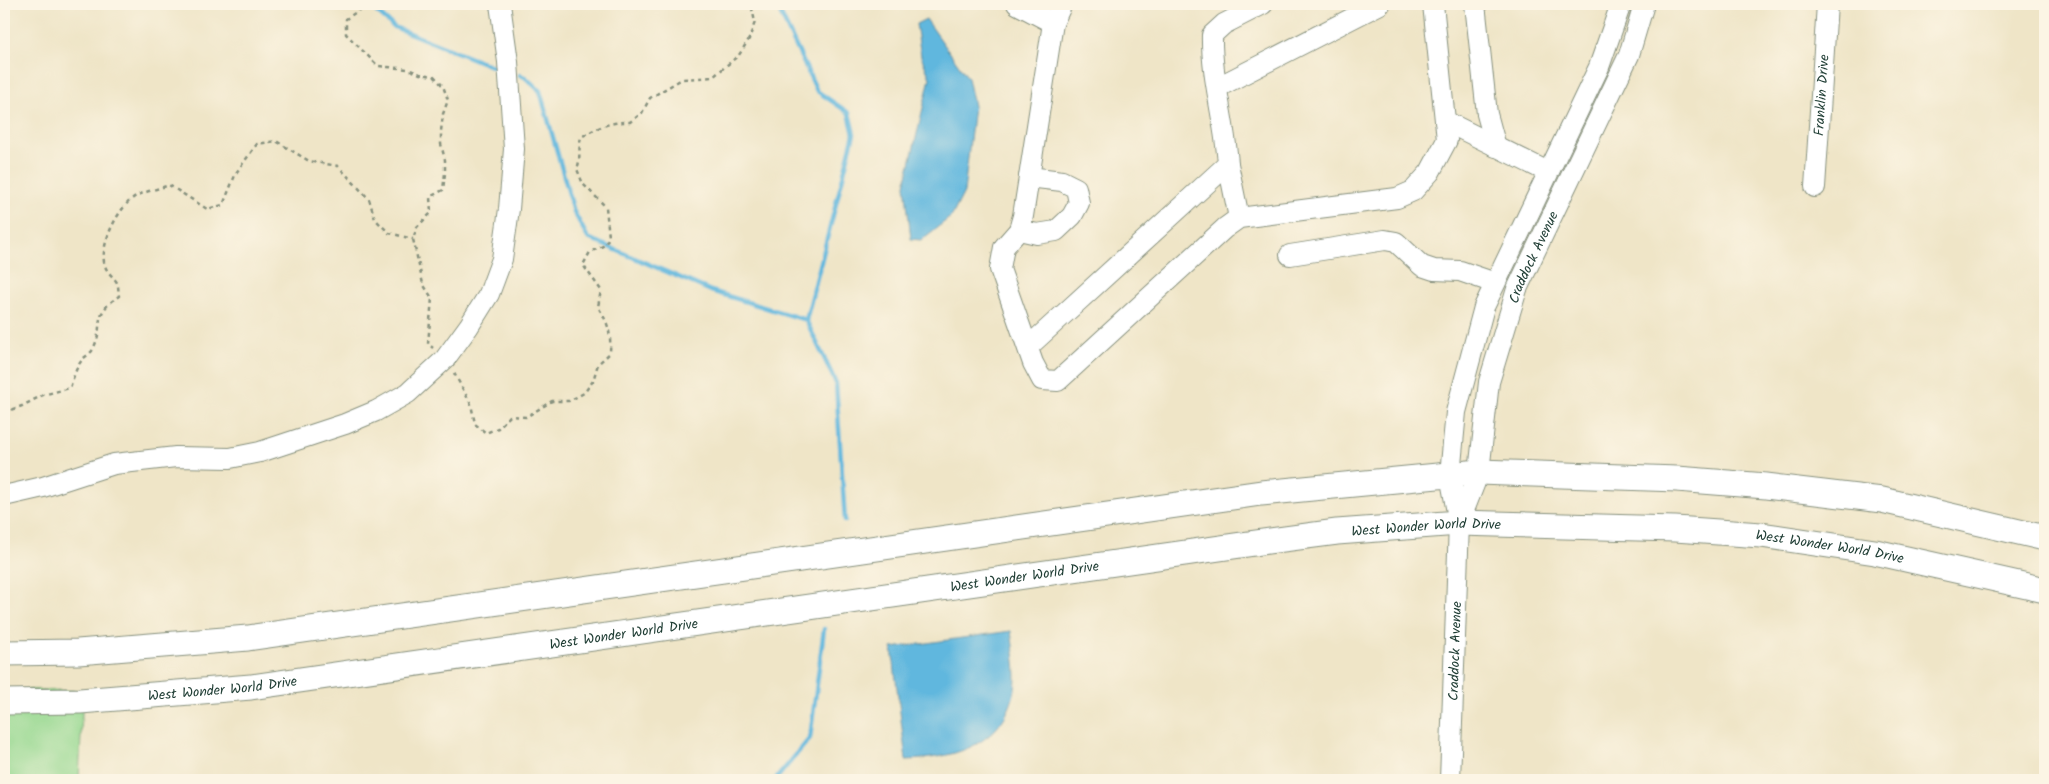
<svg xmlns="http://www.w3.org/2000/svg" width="2049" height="784" viewBox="0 0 2049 784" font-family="Kalam,sans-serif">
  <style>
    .green { fill: #96d890; stroke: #5a8a62 }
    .water { fill: #61b7de; stroke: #407a89 }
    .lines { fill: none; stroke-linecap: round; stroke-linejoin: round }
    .stream { stroke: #61b7de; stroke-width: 4.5 }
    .minor-casing { stroke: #87917e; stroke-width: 22 }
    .major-casing { stroke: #87917e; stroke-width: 27 }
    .path { stroke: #87917e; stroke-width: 2.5; stroke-dasharray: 4 4; stroke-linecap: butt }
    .minor { stroke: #fff; stroke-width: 20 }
    .major { stroke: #fff; stroke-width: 25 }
    .labels { text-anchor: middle; stroke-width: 4; stroke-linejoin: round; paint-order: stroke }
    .street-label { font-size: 14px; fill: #1f3d34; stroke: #fcf5e5 }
  </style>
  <rect width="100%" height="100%" fill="#fcf5e5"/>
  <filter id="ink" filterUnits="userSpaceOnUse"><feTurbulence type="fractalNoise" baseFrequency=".02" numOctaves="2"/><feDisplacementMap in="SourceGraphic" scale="10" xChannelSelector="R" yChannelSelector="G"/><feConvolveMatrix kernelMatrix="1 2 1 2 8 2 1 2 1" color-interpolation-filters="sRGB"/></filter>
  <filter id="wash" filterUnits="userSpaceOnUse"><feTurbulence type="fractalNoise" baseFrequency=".0096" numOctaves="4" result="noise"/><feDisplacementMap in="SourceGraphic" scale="20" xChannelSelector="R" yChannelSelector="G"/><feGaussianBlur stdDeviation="1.12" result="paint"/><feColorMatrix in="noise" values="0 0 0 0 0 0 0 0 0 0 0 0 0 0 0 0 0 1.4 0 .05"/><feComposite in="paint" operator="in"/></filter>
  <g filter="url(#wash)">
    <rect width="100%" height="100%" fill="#efe5c7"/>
    <path class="green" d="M4 689 83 691 79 780H4Z"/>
    <g class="water">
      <path d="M926 19 968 78 974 106 964 192 952 216 921 240 911 239 905 185 930 78 921 56 916 24Z"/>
      <path d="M1011 631C1013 647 1018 673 1015 689 1004 745 956 758 906 760L892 648Z"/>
    </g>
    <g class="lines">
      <g class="stream">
        <path d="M368 4 394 27 501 70"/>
        <path d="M776 4 817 91 849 113 854 134 806 320 836 383 845 521"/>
        <path d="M520 75 525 77 540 91 574 212 588 238 711 291 806 320"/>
        <path d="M775 780 810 738 824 629"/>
      </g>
    </g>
  </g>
  <g filter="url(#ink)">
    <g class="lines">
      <defs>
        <g id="minor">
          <path d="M1017 4 1053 23"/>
          <path d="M1062 4 1053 23 1023 216 1019 230 1004 247 1000 269 1033 363 1042 380 1058 381 1225 228 1239 218 1397 198 1413 191 1430 172 1447 140 1433 4"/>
          <path d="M1475 4 1487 114 1496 147"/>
          <path d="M1218 87 1380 4"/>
          <path d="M1445 121 1548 172"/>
          <path d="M1228 164 1239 218"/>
          <path id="s1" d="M1815 187 1827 4"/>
          <path d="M1019 230 1037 234 1056 231 1072 216 1079 203 1076 188 1062 181 1029 177"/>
          <path d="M1290 255 1385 240 1396 242 1422 266 1434 270 1460 271 1495 283"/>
          <path d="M1028 347 1228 164C1225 120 1211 78 1212 35L1224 24 1263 4"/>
          <path d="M4 496 43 487 114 464 176 457 230 458 260 452 345 424 376 411 408 393 445 359 469 326 489 294 502 259 509 209 514 149 508 62 500 4"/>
          <path id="s2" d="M1459 523 1479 472 1489 382 1517 289 1629 55 1644 4"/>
          <path id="s3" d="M1450 780 1459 523 1450 475 1456 412 1484 307 1599 67 1621 4"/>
        </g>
        <g id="major">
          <path d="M4 653 78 652 248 638 1261 493 1479 472 1677 479 1766 486 1882 500 2045 538"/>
          <path id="s4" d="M4 702 80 701 251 687 1269 541 1337 532 1459 523 1675 529 1761 535 1875 552 2045 590"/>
        </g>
      </defs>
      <use href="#minor" class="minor-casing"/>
      <use href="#major" class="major-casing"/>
      <g class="path">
        <path d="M368 4 346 19V34L378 66 408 69 420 74 434 76 443 86 448 100 443 114 441 131V144L445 160V173L443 190 430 197 431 213 417 227 413 239 423 284 432 298 428 344 433 348"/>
        <path d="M454 373 471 404 475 424 486 433 498 428 510 416 526 417 552 401H569L584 393 593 381 598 364 610 353C611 333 609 324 598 307L601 290 583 265 590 252 605 245 609 237 606 207 583 184 577 169C581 159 578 149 581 137 597 128 611 121 630 122L642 113 650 98 682 79 713 77 739 55 749 39 755 22 751 4"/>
        <path d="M4 412 22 406 43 395 70 388C73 379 76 367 82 360 85 356 91 354 93 349 106 324 89 317 119 296 118 291 119 285 116 281 111 274 106 272 104 262 101 242 119 206 136 196 146 191 159 189 169 185L207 209 223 205 236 173 257 144 276 141 309 161 338 166 369 199 375 219 389 233 413 239"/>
      </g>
      <use href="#minor" class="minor"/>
      <use href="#major" class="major"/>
    </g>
  </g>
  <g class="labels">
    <g class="street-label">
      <text dy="5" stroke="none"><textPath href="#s1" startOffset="92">Franklin Drive</textPath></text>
      <text dy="5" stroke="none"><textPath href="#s2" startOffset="278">Craddock Avenue</textPath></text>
      <text dy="5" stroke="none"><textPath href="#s4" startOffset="1434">West Wonder World Drive</textPath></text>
      <text dy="5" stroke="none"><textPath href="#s4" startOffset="1839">West Wonder World Drive</textPath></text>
      <text dy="5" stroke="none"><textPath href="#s4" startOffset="1029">West Wonder World Drive</textPath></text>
      <text dy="5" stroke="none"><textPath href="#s4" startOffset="624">West Wonder World Drive</textPath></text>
      <text dy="5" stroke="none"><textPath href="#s3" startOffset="129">Craddock Avenue</textPath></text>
      <text dy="5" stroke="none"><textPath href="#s4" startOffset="219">West Wonder World Drive</textPath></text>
    </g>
  </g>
  <rect width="2049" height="784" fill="none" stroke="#fcf5e5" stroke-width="20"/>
</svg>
